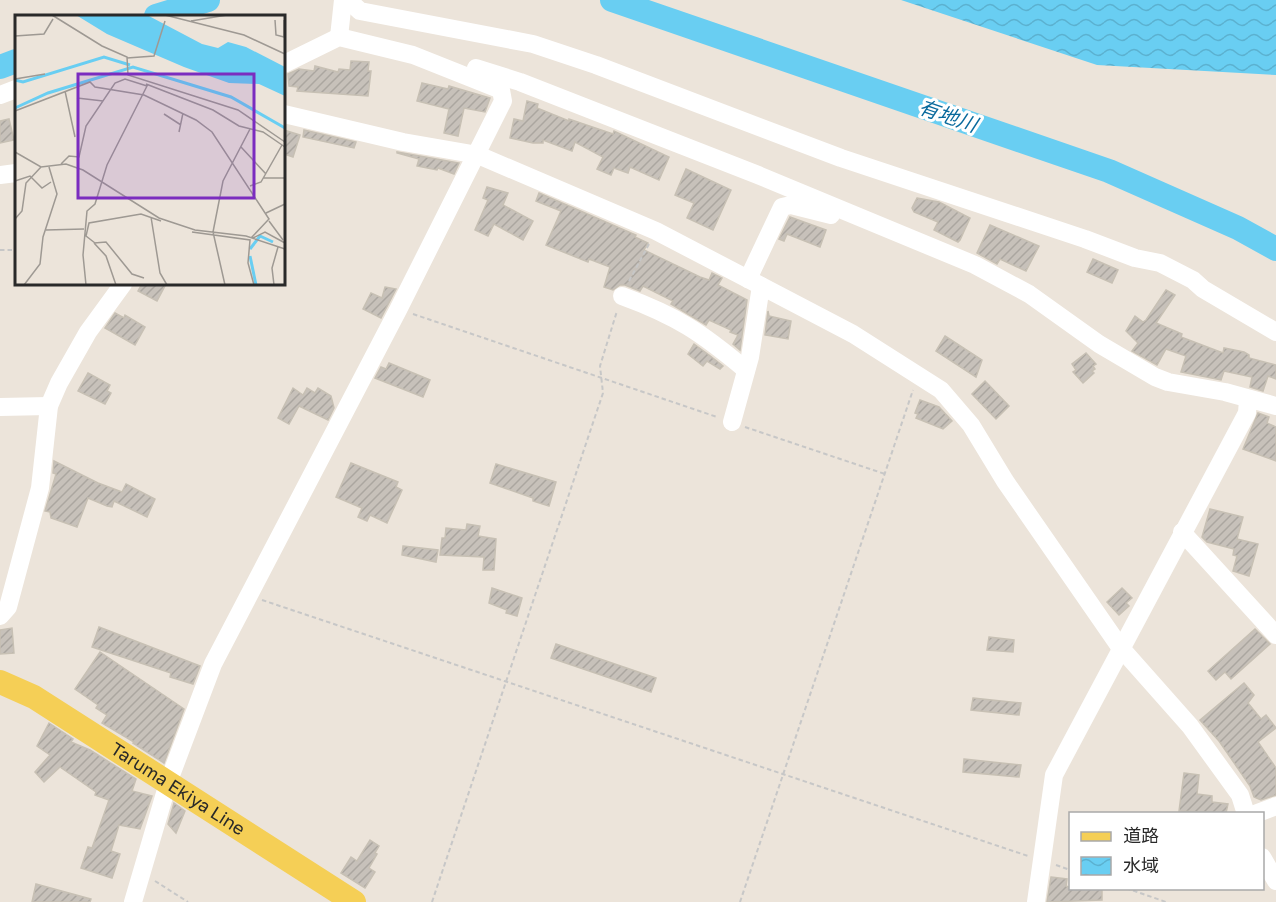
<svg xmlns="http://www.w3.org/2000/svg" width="1276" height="902" viewBox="0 0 1276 902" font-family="'Golos Text','Noto Sans JP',sans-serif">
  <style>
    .water { fill: url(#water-waves) }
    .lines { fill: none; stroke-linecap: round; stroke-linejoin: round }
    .river { stroke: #69cef2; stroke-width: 24 }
    .building { fill: url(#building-hatch); stroke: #c7c0b4; stroke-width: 1.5 }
    .path { stroke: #c7c7c7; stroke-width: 2; stroke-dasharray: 4.5 3; stroke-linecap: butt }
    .minor { stroke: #fff; stroke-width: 18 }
    .major { stroke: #f5cf56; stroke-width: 24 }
    .labels { text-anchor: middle; stroke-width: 6; stroke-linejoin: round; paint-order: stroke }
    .street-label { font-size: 18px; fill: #292929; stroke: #fff }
    .water-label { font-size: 20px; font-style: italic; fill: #096a9d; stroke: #fff }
    .inset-river { fill: none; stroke: #69cef2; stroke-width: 3 }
    .inset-road { fill: none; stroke: #9e9993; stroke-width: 1.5 }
    .view { fill: #7b2cbf; fill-opacity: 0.15; stroke: #7b2cbf; stroke-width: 3 }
    .inset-edge { fill: none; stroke: #292929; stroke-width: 3 }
  </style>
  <defs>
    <pattern id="water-waves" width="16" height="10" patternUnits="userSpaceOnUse" patternTransform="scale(1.5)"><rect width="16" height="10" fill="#69cef2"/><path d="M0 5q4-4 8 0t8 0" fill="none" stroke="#5bb1d0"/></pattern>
    <pattern id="building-hatch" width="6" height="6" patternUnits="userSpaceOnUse" patternTransform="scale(1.5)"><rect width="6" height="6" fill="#c7c1ba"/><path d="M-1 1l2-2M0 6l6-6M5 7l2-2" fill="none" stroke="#aba6a0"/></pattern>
  </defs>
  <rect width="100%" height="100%" fill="#ece4da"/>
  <path class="water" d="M901 0H1276V75L1097 65Z"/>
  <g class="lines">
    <g class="river">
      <path d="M612 0 1109 171 1238 228 1276 249"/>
      <path d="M156 16 208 0"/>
      <path d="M0 67 16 61"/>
    </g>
  </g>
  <g class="building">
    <path d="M351 61 369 62 368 71H371L368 96 297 91 298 87 289 86 288 74 299 69 314 71 315 66 338 72 339 69 350 70Z"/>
    <path d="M422 83 448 89 449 86 490 98 485 112 464 108 458 136 444 133 449 109 417 101Z"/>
    <path d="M527 101 538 104 537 108 569 121V119L613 134 614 131 669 157 659 180 630 167 628 173 614 168 611 175 597 169 603 157 575 142 572 151 543 140V143H533L510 138 514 119 523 121Z"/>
    <path d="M9 119 14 140 0 143V121Z"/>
    <path d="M284 130 300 135 293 157 284 154Z"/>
    <path d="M304 130 356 142 354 148 303 137Z"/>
    <path d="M397 153V152L459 163 454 174 438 168 437 170 417 166 419 159Z"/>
    <path d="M686 169 731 190 713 230 687 218 694 203 675 195Z"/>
    <path d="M487 187 508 193 503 205 533 221 523 240 494 224 488 236 475 230 488 200 483 198Z"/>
    <path d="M539 193 636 235 635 237 648 243 644 250 700 277 709 280 712 273 722 278 718 285 747 300 740 350 733 344 738 335 730 332 731 330 709 320 706 325 671 304 673 301 643 286 640 291 625 285H620L613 290 604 287 610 267 589 259 588 262 546 245 561 211 536 201Z"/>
    <path d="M917 198 939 202 970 218 960 240 958 242 934 230 938 222 914 212 912 208Z"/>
    <path d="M790 217 826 230 820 247 787 234 784 241 779 239Z"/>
    <path d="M990 225 1039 246 1026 271 1000 259 997 264 977 253Z"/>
    <path d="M1093 259 1118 270 1112 283 1087 272Z"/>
    <path d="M142 284H166L157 301 138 291Z"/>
    <path d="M385 287 396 289 381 318 363 309 371 293 382 298Z"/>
    <path d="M1166 290 1175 295 1156 323 1182 334 1181 337 1223 353 1224 348 1244 352 1249 355V358L1276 365V379L1268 376 1263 391 1250 387 1252 377 1224 371 1221 380 1181 372 1186 356 1166 349 1157 365 1132 351 1138 343 1126 331 1135 316 1143 322 1146 320Z"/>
    <path d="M768 311 769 316 791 321 788 339 765 335Z"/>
    <path d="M115 313 124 318 125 315 145 327 135 345 105 328Z"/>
    <path d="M945 336 982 360 976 377 936 351Z"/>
    <path d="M694 344 709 355 723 366 720 369 707 361 703 366 688 354Z"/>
    <path d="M1086 353 1096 364 1093 366 1095 369 1092 371 1094 373 1083 383 1073 372 1076 370 1072 364Z"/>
    <path d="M389 363 430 380 423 397 375 378 381 367 386 369Z"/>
    <path d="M88 373 110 385 107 391 111 393 105 404 78 391Z"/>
    <path d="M985 381 1009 406 996 419 972 394Z"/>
    <path d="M293 388 303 395 307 388 315 393 318 388 331 396 334 408 328 420 299 406 289 424 278 418Z"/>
    <path d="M920 400 939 407 952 421 943 429 916 418 918 414 915 413Z"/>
    <path d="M1258 413 1269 417 1267 423 1276 427V461L1243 449Z"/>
    <path d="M54 461 98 483 122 492 126 484 155 499 147 517 114 501 112 507 107 506 88 498 77 527 51 518 50 512 45 511 56 474 53 473Z"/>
    <path d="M351 463 398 482 396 487 402 490 387 523 370 515 367 521 358 517 362 508 336 497Z"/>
    <path d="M496 464 556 482 549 506 533 501V498L490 483Z"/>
    <path d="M1210 509 1243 517 1237 539 1258 544 1249 576 1233 571 1237 556 1233 555 1234 549 1207 542 1202 537Z"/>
    <path d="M467 524 480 526 478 536 496 539 494 570H483L484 557 440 555 442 538H445L446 528 466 530Z"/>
    <path d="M403 546 438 550 436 562 402 555Z"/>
    <path d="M492 588 522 598 517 616 506 613 507 610 489 603Z"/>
    <path d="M1122 588 1132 598 1126 603 1129 606 1119 615 1107 602Z"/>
    <path d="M99 627 200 666 193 684 170 677 171 673 92 647Z"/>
    <path d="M12 628 14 653 0 654V630Z"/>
    <path d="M1255 629 1270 644 1231 679 1225 672 1216 680 1208 671Z"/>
    <path d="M989 637 1014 640 1013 652 987 650Z"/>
    <path d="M556 644 656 678 651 692 551 658Z"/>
    <path d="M100 652 184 709 164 763 133 743 134 742 102 723 107 715 96 708 98 705 75 689Z"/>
    <path d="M1244 683 1254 695 1248 703 1261 719 1266 715 1276 728 1258 742 1276 768V795L1261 800 1254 797 1250 786 1219 741 1200 720Z"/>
    <path d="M973 698 1021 703 1019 715 971 710Z"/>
    <path d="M49 723 73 739 71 742 90 750 136 779 132 791 152 796 140 829 119 825 111 851 120 854 112 878 81 868 88 847 92 848 109 800 95 795 96 792 60 767 44 782 35 772 50 755 37 746Z"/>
    <path d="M964 759 1021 765 1019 777 963 772Z"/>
    <path d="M1184 773 1199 775 1197 794 1212 796V802L1228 804 1226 813 1179 811Z"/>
    <path d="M174 803 185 811 176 833 168 824Z"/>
    <path d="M370 840 379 846 375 853 377 854 369 868 375 872 365 888 341 873 351 857 357 861Z"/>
    <path d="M1051 877 1067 879 1066 886 1071 888H1102V900L1047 902Z"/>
    <path d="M36 884 91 899 90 902H32Z"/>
  </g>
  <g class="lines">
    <g class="path">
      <path d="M0 250H16"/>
      <path d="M629 281 649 244"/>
      <path d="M413 314 717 417"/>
      <path d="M745 427 885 474"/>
      <path d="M262 600 1028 856"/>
      <path d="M1056 865 1070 870"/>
      <path d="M155 881 188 902"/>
      <path d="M1126 888 1166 902"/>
      <path d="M432 902 603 393 600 366 617 311"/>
      <path d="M740 902 913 390"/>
    </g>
    <g class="minor">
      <path d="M348 0 360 11 533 44 596 65 841 158 1085 239 1135 258 1160 263 1193 280 1203 289 1276 332"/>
      <path d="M339 37 343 0"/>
      <path d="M476 68 520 82 758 175 975 265 1029 294 1099 344 1155 377 1168 382 1225 392 1276 406"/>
      <path d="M0 95 16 89"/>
      <path d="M284 114 403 142 478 155 656 231 853 334 941 390 971 425 1005 481 1120 647 1190 726 1240 795 1246 814"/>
      <path d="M0 175 16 173"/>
      <path d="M748 279 782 207 791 205 831 215"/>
      <path d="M622 296C677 316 702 333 746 370"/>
      <path d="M0 407 49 406"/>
      <path d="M732 422 750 357 761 286"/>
      <path d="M1182 532 1276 635"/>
      <path d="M0 616 8 607 40 488 49 406 59 383 88 332 123 284"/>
      <path d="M1255 814 1276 806"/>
      <path d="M1262 857 1276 881"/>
      <path d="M133 902 168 783 213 664 398 310 503 101 501 90 413 55 339 37 284 64"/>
      <path d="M1036 902 1054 775 1247 413 1248 400"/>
    </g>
    <path class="major" id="s1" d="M0 682 34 697 354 902"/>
  </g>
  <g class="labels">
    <g class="street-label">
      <text dy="6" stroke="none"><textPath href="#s1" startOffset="208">Taruma Ekiya Line</textPath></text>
    </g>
    <g class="water-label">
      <text transform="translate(948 116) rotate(19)" y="7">有地川</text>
    </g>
  </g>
  <g transform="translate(15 15)">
    <rect width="270" height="270" fill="#ece4da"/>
    <path d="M61 0H132L187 29 203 33 213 27 231 32 270 52V81L244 69 214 68 169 52 92 19Z" fill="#69cef2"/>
    <path class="inset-river" d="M0 65 8 67 89 42 115 50M0 93 33 78 118 52 216 82 270 113M235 234 245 221 258 227M235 241 241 270"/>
    <path class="inset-road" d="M37 0 87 31 112 42 113 60 223 95 270 127M150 0 229 20 270 39M260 5 261 20 269 22V5M176 6 212 0M0 21 29 19 38 4M112 43 139 41 150 6M0 64 30 59M131 69 198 95 224 111 248 117 270 132M50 76 60 122M62 83 88 86M0 96 75 67 80 72 129 80 181 105 197 117 254 204 236 223M149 99 166 110M164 117 168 98M226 132 251 159M0 137 26 152 51 149 68 155 144 203 180 215 231 221 270 234M46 149 54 141 64 142 71 111 100 68 110 64 132 71 92 150 80 189 72 196 68 240 71 270M248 163H270M0 166 15 161 27 173 36 167M235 171 246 167 267 130M251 198 270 189M136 202 145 258 152 270M0 204 7 196 11 168 26 152M254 206 268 225M31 215 69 214M177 217 235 225 233 248 239 270M238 223 250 217 270 228M79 228 91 227 117 259 129 263M79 228 91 241 101 270M80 228 71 221 74 208 126 199 146 206M9 270 25 249 28 222 42 179 34 152M210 270 198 217 208 166 235 114M259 270 257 253 263 232"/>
    <path class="view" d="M63 59H239V183H63Z"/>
    <rect width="270" height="270" class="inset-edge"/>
  </g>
  <rect x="1069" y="812" width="195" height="78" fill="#ffffff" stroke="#a9a9a9" stroke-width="1.5"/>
  <rect x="1081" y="832" width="30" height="9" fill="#f5cf56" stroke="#a9a9a9" stroke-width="1.5"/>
  <text x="1123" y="842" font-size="18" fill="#292929">道路</text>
  <rect x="1081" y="857" width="30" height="18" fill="url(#water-waves)" stroke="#a9a9a9" stroke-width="1.5"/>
  <text x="1123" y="872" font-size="18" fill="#292929">水域</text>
</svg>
